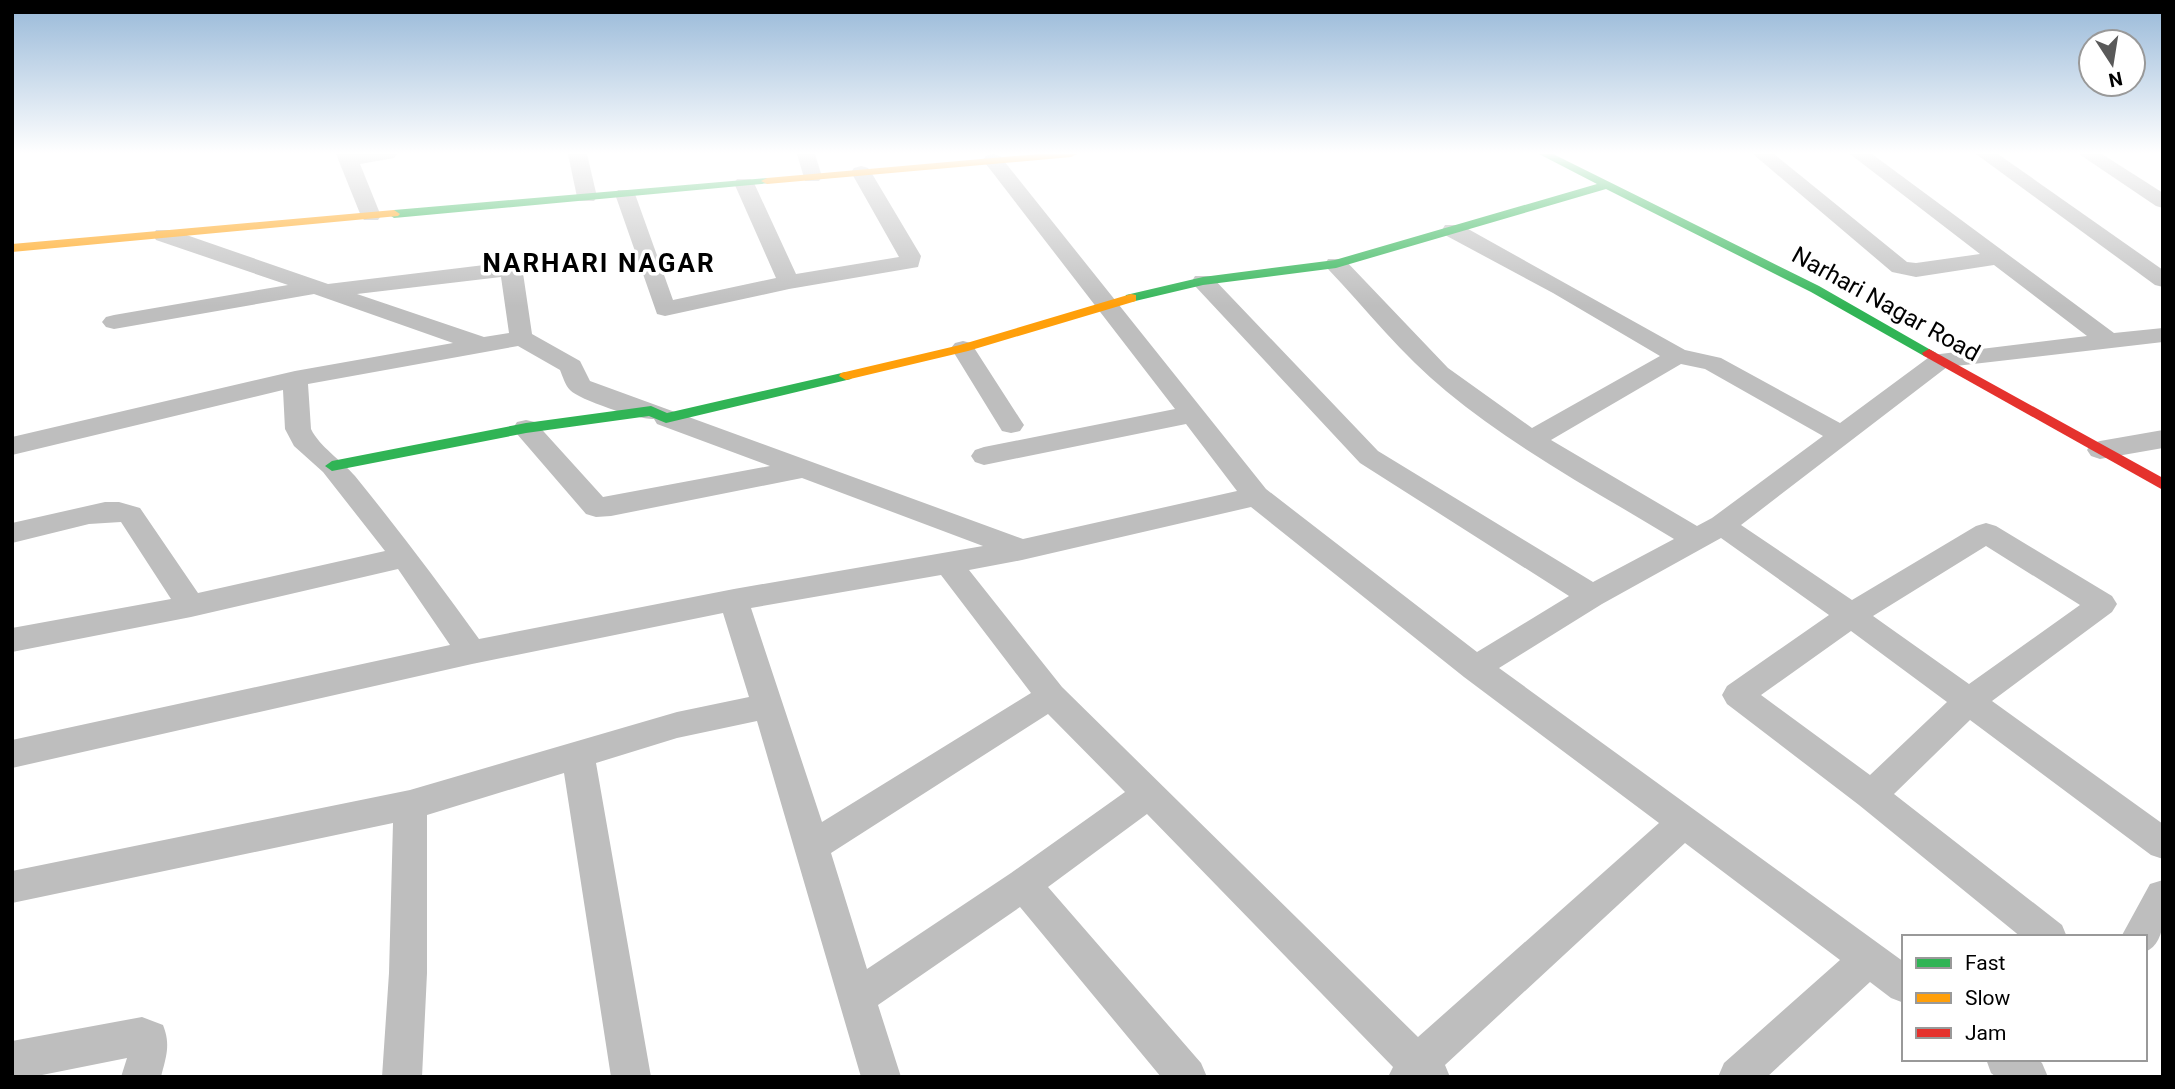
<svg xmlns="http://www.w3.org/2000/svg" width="2175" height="1089" viewBox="0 0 2175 1089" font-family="Roboto,sans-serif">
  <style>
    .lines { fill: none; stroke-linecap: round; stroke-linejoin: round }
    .street { fill: #bebebe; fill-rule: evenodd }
    .fast { fill: #30b455; fill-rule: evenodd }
    .slow { fill: #ff9f0a; fill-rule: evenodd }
    .jam { fill: #e5322d; fill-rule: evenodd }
    .labels { text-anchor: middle; stroke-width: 7; stroke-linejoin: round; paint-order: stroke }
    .street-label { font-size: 24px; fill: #000; stroke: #fff }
    .far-district-label { font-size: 26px; font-weight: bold; letter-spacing: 2px; fill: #000; stroke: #fff }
  </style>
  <rect width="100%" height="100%" fill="#fff"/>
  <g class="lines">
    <g class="street">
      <path d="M336 154H397L394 158 360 164 381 216 378 220H364L361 216Z"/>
      <path d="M568 154H587L597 197 594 201H580L577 197Z"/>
      <path d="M797 154H815L822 177 819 181H805Z"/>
      <path d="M993 154 1000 156 1266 489 1477 652 1569 596 1360 463 1195 286 1192 281 1195 276H1211L1378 451 1593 582 1674 539C1597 492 1516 449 1446 391 1402 355 1367 310 1328 269L1325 264 1328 259H1344L1448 368 1532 428 1660 356 1553 293 1445 235 1442 230 1445 225H1461L1685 350 1721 358 1840 423 1932 355 2087 336 1994 265 1916 277 1892 272 1753 154H1774L1907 262 1916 263 1980 254 1850 154H1872L2114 333 2163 328V342L1947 367 1741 525 1852 600 1976 526 1986 523 1996 526 2112 596 2117 604 2112 612 1992 701 2163 824V859L2151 855 1970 720 1894 794 2062 925 2067 937H2021L1859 805 1727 704 1722 695 1727 686 1829 615 1721 538 1602 604 1499 668 1904 962V1003L1891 998 1870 982 1767 1077H1718L1724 1063 1840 960 1685 843 1445 1065 1450 1077H1388L1393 1067 1147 814 1048 887 1201 1063 1207 1077H1161L1020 907 878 1005 901 1077H861L757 721 677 738 596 763 651 1077H611L564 773 427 815V973L422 1077H382L389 973 393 823 12 903V871L410 790 677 712 749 697 723 613 472 664 12 768V740L450 645 398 569 191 617 12 652V628L171 599 121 522 89 524 12 543V523L105 502H119L140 508 198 593 385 551 323 472 294 446 285 429 283 390 12 455V437L295 371 453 343 314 294 114 329 106 327 102 322 106 317 114 315 288 285 156 240 153 235 156 230H172L328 284 509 262 517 264 523 273 532 334 580 361 590 381 1023 539 1237 491 1186 424 984 465 975 462 971 456 975 450 984 447 1175 409 986 164 983 160 986 156ZM501 277 509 333 484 337 357 294ZM518 346 560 370C563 377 565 385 570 390 579 400 640 420 654 419L657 424 770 466 603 497 535 422 526 420 517 422 513 428 517 434 586 514 596 517 611 516 802 478 983 546 734 589 479 639C439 583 398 529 355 476 342 461 319 446 311 429L308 384ZM1681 364 1705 369 1823 436 1712 518 1697 526 1551 440ZM1251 507 1464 677 1659 823 1418 1037 1062 687 969 570 1022 560ZM1986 546 2080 605 1969 684 1873 616ZM941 575 1031 693 822 822 751 608ZM1851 631 1947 702 1870 775 1761 695ZM1048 714 1125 792 1011 873 867 969 831 853Z"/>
      <path d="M1976 154H1998L2163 270V287L2155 285Z"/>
      <path d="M2079 154H2102L2163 193V208L2156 206Z"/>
      <path d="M861 166 868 168 871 172 921 256 918 267 789 289 665 316 657 314 615 194 618 190H632L635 194 673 300 776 278 734 183 737 179H751L754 183 796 274 899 257 851 172 854 168Z"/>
      <path d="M963 341 971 343 1020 419 1024 425 1020 431 1011 433 1002 431 951 348 955 343Z"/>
      <path d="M2163 430V448L2100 459 2091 456 2087 450 2091 444 2100 441Z"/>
      <path d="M2163 880C2163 901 2170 942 2145 952V937H2121L2150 884Z"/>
      <path d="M142 1017 163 1025C171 1045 166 1057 161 1077H121L127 1058 32 1077H12V1041Z"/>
      <path d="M1986 1059H2037L2042 1063 2048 1077H1996L1991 1073Z"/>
    </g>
    <g class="fast">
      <path d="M1539 154H1553L1819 286 1936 353 1929 357 1924 356 1811 292 1606 189 1336 268 1203 285 1131 302 1125 298 1126 295 1203 277 1335 260 1597 184Z"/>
      <path d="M767 178 771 179V183L394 218 388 214 394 210Z"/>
      <path d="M846 372 851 373 853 376 851 379 666 423 649 416 526 433 332 471 325 466 332 461 526 423 651 406 667 413Z"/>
    </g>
    <g class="slow">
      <path d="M1039 154H1077L1071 157 767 184 761 181 767 178Z"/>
      <path d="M394 210 400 214 398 216 12 252V244Z"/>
      <path d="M1131 294 1136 295V301L968 351 846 380 839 376 841 373 960 345Z"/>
    </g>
    <path class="jam" d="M1929 349 2163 478V490L1924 356 1922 353Z"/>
  </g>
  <linearGradient id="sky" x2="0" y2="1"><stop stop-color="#97b8d8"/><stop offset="0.5" stop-color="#fff"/><stop offset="1" stop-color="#fff" stop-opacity="0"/></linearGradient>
  <rect width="2175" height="306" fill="url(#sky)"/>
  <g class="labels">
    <g class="street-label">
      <text transform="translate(1886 304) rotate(29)" y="8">Narhari Nagar Road</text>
    </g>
    <g class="far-district-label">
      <text x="599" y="272">NARHARI NAGAR</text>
    </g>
  </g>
  <rect width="2175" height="1089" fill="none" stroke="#000000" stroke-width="28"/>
  <rect x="1902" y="935" width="245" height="126" fill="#ffffff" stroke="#999999" stroke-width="2"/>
  <rect x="1916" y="958" width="35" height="10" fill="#30b455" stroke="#999999" stroke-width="2"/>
  <text x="1965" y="970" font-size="21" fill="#000000">Fast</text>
  <rect x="1916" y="993" width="35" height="10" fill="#ff9f0a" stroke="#999999" stroke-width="2"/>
  <text x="1965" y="1005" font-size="21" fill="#000000">Slow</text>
  <rect x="1916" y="1028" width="35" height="10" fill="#e5322d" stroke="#999999" stroke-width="2"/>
  <text x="1965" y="1040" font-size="21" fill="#000000">Jam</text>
  <g transform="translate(2112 63) rotate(168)"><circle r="33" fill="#ffffff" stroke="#999999" stroke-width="2"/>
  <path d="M0-5L12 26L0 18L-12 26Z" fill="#595959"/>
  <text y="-10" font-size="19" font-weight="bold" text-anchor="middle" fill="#000000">N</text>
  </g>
</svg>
